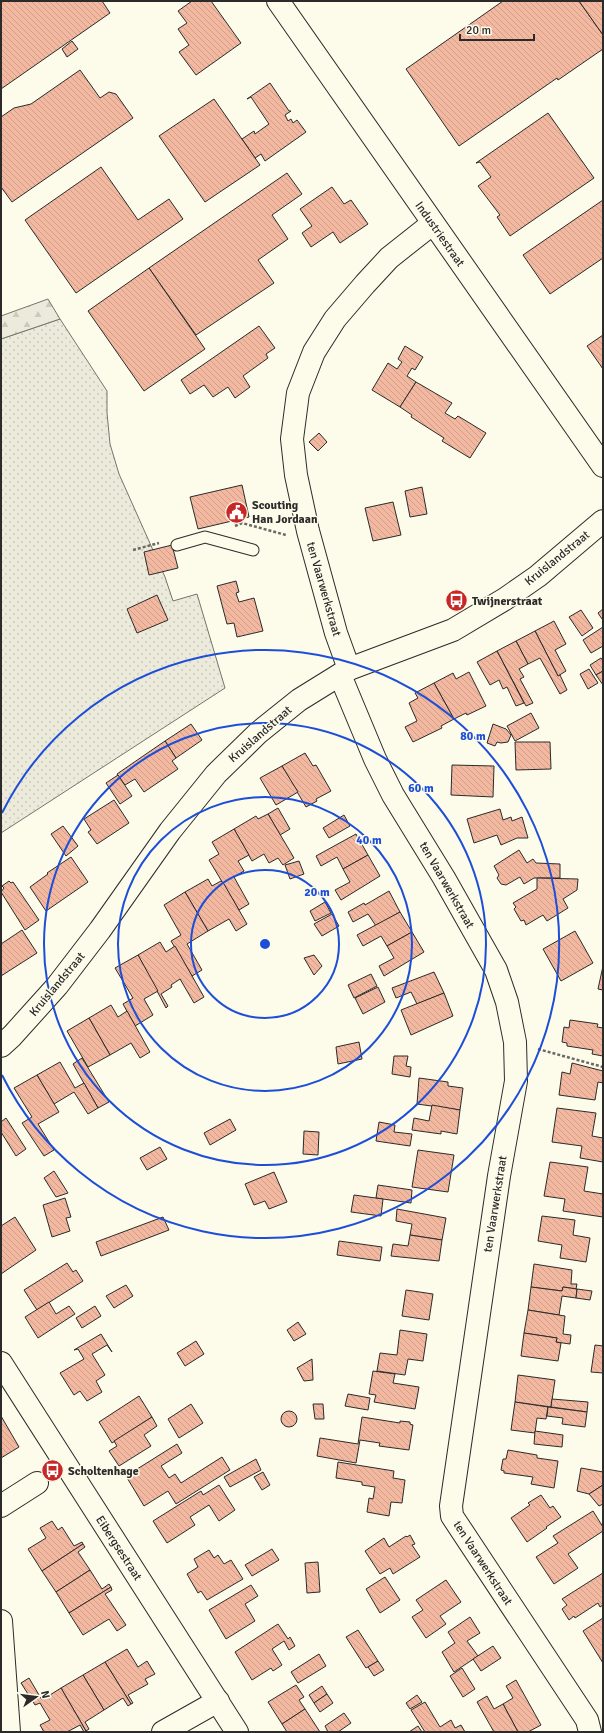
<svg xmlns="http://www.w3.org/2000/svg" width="604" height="1733" viewBox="0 0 604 1733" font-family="Signika,sans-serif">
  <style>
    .grass { fill: url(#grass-dots); stroke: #74746e }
    .forest { fill: url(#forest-firs); stroke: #74746e }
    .building { fill: url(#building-back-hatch); stroke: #2b2b2b }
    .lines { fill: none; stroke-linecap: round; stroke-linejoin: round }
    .service-casing { stroke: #2b2b2b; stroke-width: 13 }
    .minor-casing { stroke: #2b2b2b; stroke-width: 24 }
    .tertiary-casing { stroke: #2b2b2b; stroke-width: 24 }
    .secondary-casing { stroke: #2b2b2b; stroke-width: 24 }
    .path { stroke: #6a6964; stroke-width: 2.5; stroke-dasharray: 3 2; stroke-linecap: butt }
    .service { stroke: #fdfbea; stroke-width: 11 }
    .minor { stroke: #fdfbea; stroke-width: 22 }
    .tertiary { stroke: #fdfbea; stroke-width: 22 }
    .secondary { stroke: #fdfbea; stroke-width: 22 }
    .ring { fill: none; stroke: #1d4ed8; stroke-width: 2 }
    .labels { text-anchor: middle; stroke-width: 3; stroke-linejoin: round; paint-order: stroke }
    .street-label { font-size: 12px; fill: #2b2b2b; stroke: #fdfbea }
    .poi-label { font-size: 12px; font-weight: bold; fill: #2b2b2b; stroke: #fdfbea; text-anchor: start }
    .centre { fill: #1d4ed8; stroke: #fdfbea; stroke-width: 2 }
    .ring-label { font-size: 12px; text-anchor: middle; font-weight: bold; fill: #1d4ed8; stroke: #fdfbea; stroke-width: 3; stroke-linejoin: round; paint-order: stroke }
  </style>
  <defs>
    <pattern id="grass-dots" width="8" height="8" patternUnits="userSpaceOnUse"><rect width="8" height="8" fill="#ecebdb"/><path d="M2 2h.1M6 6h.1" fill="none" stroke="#cbcabc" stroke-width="1.8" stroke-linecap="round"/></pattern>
    <pattern id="forest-firs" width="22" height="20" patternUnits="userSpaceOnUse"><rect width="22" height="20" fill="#ecebdb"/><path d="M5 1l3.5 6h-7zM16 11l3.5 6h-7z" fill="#cbcabc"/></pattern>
    <pattern id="building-back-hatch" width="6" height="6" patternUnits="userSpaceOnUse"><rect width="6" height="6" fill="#f2b8a0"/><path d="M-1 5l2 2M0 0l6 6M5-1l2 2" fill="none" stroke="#d09e8a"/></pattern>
  </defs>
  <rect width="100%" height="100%" fill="#fdfbea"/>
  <path class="grass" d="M60 319 107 391V413L110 444 119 474 165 577 173 601 197 594 225 688 1 833V339Z"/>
  <path class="forest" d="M48 299 60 319 1 339V316Z"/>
  <g class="building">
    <path d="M1 1H102L110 13 1 89Z"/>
    <path d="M192 1H211L241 43 196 75 179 52 189 45 178 29 187 23 178 11Z"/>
    <path d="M503 1H579L603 35V49L558 80 557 78 459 146 406 69Z"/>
    <path d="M579 1H603V35Z"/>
    <path d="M72 41 78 49 67 57 62 49Z"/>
    <path d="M80 70 100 98 109 92 116 94 133 118 12 202 1 187V117L14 108 31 104Z"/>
    <path d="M270 83 289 111H291L285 115 288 121 291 119 293 123 297 120 306 132 265 161 261 154 255 158 242 139 254 131 255 134 269 124 251 97 247 99Z"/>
    <path d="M214 99 260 165 205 202 159 136Z"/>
    <path d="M548 113 594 178 510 236 497 217 500 215 478 186 491 177 480 162 476 163Z"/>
    <path d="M101 167 138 220 169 199 183 219 76 293 25 220Z"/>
    <path d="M287 173 302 194 272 215 288 239 258 260 274 283 196 335 149 268Z"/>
    <path d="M332 187 344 204 351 200 368 224 340 243 333 232 311 247 302 233 312 226 300 209Z"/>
    <path d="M603 200V258L550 294 523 255Z"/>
    <path d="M149 268 205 349 144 391 88 311Z"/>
    <path d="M259 326 275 348 266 354 268 358 243 376 250 387 235 398 228 387 213 397 204 385 190 394 181 380Z"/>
    <path d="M603 335V369L587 346Z"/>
    <path d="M405 346 423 357 415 370 412 368 407 376 416 382 400 407 372 390 388 363 397 369 402 362 398 359Z"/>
    <path d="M416 382 452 403 445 413 455 419 458 416 486 433 470 458 442 441 444 438 411 417 412 415 400 407Z"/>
    <path d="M319 433 327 442 318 451 309 442Z"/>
    <path d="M242 485 249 517 198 529 190 497Z"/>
    <path d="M422 487 427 514 410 517 405 491Z"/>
    <path d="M393 502 401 535 373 541 365 508Z"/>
    <path d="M172 545 178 568 149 575 144 552Z"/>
    <path d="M236 581 239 592 236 593 239 602 254 598 263 631 237 637 234 623 227 624 217 586Z"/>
    <path d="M157 595 168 620 137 633 127 609Z"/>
    <path d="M603 609V619H602L598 613Z"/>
    <path d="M581 610 593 628 582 636 569 617Z"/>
    <path d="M554 621 566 644 555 650 566 671 558 676 535 631Z"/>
    <path d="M603 627V646L591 653 583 640Z"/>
    <path d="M535 631 558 676 560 675 567 690 560 694 540 658 528 664 516 641Z"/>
    <path d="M516 641 528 664 519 669 524 677 520 679 533 703 526 706 497 651Z"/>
    <path d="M497 651 524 703 516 706 507 687 503 689 499 680 490 685 477 662Z"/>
    <path d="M601 658 603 661V671L596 675 590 665Z"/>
    <path d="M589 669 598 683 588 689 580 674Z"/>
    <path d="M603 671V685L596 675Z"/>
    <path d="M469 672 486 706 467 715 466 713 454 719 434 683 453 673 456 679Z"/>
    <path d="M434 683 454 719 441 726 442 728 413 742 405 727 417 721 409 703 418 698 415 693Z"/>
    <path d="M531 713 539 728 515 741 507 726Z"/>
    <path d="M191 724 202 740 176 758 165 741Z"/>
    <path d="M493 724 506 729 511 735 508 742 501 743 497 742 495 746 487 743Z"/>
    <path d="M165 741 176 758 172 761 178 769 144 792 135 779 125 785 117 774Z"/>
    <path d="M515 742H550L551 769 516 770Z"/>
    <path d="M305 753 313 766 316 765 331 791 316 799 317 801 306 807 282 766Z"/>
    <path d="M452 765 494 766 493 797 451 795Z"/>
    <path d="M282 766 298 792 276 805 260 778Z"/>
    <path d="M118 775 132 796 120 804 106 783Z"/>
    <path d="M114 800 129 823 97 844 88 832 91 830 84 819Z"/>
    <path d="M278 808 290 829 280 835 268 814Z"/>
    <path d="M500 809 503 820 511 817 512 821 522 817 528 838H517L501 845 497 835 474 843 467 819Z"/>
    <path d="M268 814 294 858 283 865 278 858 269 863 264 854 252 861 234 829 256 816 258 819Z"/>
    <path d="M344 815 350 826 329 838 323 828Z"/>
    <path d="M63 826 78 846 66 856 51 834Z"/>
    <path d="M234 829 249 855 238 861 244 871 234 877 249 904 239 910 209 860 219 854 212 842Z"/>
    <path d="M356 834 368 855 343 869 337 857 321 866 316 856Z"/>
    <path d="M519 850 527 863 533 859 536 863 560 864V878H534L524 884 520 877 506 885 501 884 497 878 499 875 494 866Z"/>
    <path d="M368 855 380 876 341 900 335 890 350 882 343 869Z"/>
    <path d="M71 857 88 882 46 911 30 887 48 874 47 873Z"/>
    <path d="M299 861 304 874 290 879 285 865Z"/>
    <path d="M537 878 578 879 577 890 563 899 568 908 547 921 543 915 526 925 524 920 521 921 514 909 516 907 513 903 537 889Z"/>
    <path d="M208 879 212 886 221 881 224 884 247 924 236 931 229 919 208 931 185 892Z"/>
    <path d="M9 881 11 883 13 882 39 920 25 930 1 892 4 888 2 886Z"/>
    <path d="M389 891 400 912 376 926 368 914 353 922 348 912 364 903 365 905Z"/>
    <path d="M185 892 208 931 187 944 202 970 192 976 171 941 181 935 164 905Z"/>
    <path d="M325 902 331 913 315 921 310 911Z"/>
    <path d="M400 912 412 932 387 946 381 936 363 946 357 935Z"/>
    <path d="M332 914 339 926 322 936 314 924Z"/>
    <path d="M22 930 37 953 1 976V944Z"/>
    <path d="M575 931 593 963 561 981 543 949Z"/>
    <path d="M412 932 424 952 384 976 379 966 394 958 387 946Z"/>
    <path d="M160 942 166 952 175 946 204 997 194 1003 180 979 171 985 172 987 161 994 168 1006 166 1008 138 955Z"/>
    <path d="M138 955 158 991 144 999 153 1015 135 1026 123 1004 133 998 115 968Z"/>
    <path d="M314 955 322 966 314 975 304 958Z"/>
    <path d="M603 966V990L598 989Z"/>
    <path d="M434 972 444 993 417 1004 411 992 396 998 392 988Z"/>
    <path d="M371 974 377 986 354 998 348 985Z"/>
    <path d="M378 987 385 1002 363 1014 355 998Z"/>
    <path d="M444 993 453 1016 411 1035 401 1010Z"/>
    <path d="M111 1005 118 1017 127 1011 150 1052 140 1058 131 1043 110 1055 89 1018Z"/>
    <path d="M89 1018 110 1055 88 1067 67 1031Z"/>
    <path d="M570 1020 598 1024 597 1027 603 1028V1056L592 1054 593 1050 567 1046V1043L562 1042 564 1027 569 1028Z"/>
    <path d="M359 1042 362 1059 338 1064 336 1047Z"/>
    <path d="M394 1056H408L406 1066 411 1067 410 1077 392 1074Z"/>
    <path d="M82 1058 109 1102 98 1108 73 1064Z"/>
    <path d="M60 1062 75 1088 84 1083 98 1108 88 1114 74 1092 54 1104 37 1075Z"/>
    <path d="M572 1063 603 1071V1083L598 1082 595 1100 559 1095 562 1072 570 1074Z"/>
    <path d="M37 1075 59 1112 38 1124 54 1150 44 1156 22 1123 32 1117 14 1088Z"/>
    <path d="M419 1078 448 1082V1086L463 1088 460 1110 417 1104Z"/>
    <path d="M432 1105 460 1110 457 1134 441 1131V1134L412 1130 414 1118 429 1121Z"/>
    <path d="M557 1108 596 1113 592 1136 603 1138V1162L580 1158 582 1146 552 1142Z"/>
    <path d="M6 1118 26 1149 16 1156 1 1132V1122Z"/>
    <path d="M230 1119 236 1130 210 1145 204 1133Z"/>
    <path d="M379 1122 395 1125 394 1132 412 1134 410 1146 376 1141Z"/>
    <path d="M304 1131 319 1132 318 1155 303 1154Z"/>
    <path d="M160 1147 167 1159 147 1170 140 1158Z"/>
    <path d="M418 1150 454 1155 448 1192 412 1187Z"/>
    <path d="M550 1162 588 1167 584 1191 603 1194V1217L563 1211 565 1199 544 1196Z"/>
    <path d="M54 1171 68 1193 56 1197 44 1178Z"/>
    <path d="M274 1172 287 1202 269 1209 265 1201 254 1205 245 1184Z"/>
    <path d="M378 1185 412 1190 411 1203 376 1198Z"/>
    <path d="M354 1195 383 1199 381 1216 351 1212Z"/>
    <path d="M65 1198 71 1217 66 1218 70 1231 52 1237 43 1205Z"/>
    <path d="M397 1209 446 1218 442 1240 410 1235 412 1224 396 1221Z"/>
    <path d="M542 1216 575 1220 573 1235 590 1238 586 1262 560 1258 562 1245 538 1241Z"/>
    <path d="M15 1217 36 1250 1 1274V1226Z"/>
    <path d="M163 1217 169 1230 101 1256 96 1242Z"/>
    <path d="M410 1235 442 1240 439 1261 391 1256 393 1244 408 1246Z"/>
    <path d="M339 1241 382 1247 380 1261 337 1255Z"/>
    <path d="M67 1263 73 1272 76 1270 83 1281 37 1310 24 1290Z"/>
    <path d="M534 1264 572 1270 571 1284H577L576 1289 563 1287 562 1291 531 1287Z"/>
    <path d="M126 1285 133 1296 114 1308 106 1296Z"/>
    <path d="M531 1287 562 1291 563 1287 577 1289 576 1298 562 1296 559 1315 528 1310Z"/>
    <path d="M577 1289 592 1291 590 1300 576 1298Z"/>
    <path d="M406 1290 433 1294 429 1320 402 1316Z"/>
    <path d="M49 1302 56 1314 69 1306 75 1314 38 1338 25 1317Z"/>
    <path d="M95 1306 101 1316 82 1328 76 1318Z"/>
    <path d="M528 1310 565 1316 563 1334 571 1335 570 1344 556 1342 557 1338 524 1333Z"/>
    <path d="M298 1322 306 1334 294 1341 287 1330Z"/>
    <path d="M400 1330 427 1334 423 1361 408 1359 405 1375 377 1371 380 1353 397 1355Z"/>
    <path d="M524 1333 557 1338 556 1342 561 1343 558 1361 521 1356Z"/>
    <path d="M101 1334 112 1352 107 1345 92 1354 105 1375 96 1381 102 1392 87 1401 80 1391 74 1395 60 1373 84 1359 78 1349 74 1350Z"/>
    <path d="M196 1341 204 1354 185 1366 177 1353Z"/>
    <path d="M595 1345 603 1346V1373L591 1372Z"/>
    <path d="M312 1359 313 1380 304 1381 297 1368Z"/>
    <path d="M373 1371 395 1374 393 1383 419 1387 415 1409 374 1402 376 1395 369 1394Z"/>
    <path d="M518 1375 555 1380 551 1407 515 1402Z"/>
    <path d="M348 1394 370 1398 368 1410 345 1406Z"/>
    <path d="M139 1396 152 1417 112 1443 99 1422Z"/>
    <path d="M552 1399 588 1402 587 1412 551 1407Z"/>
    <path d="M515 1402 548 1407 546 1419 537 1418 535 1433 511 1430Z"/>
    <path d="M191 1404 203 1423 179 1438 168 1419Z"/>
    <path d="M313 1404H323L324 1419H315Z"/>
    <path d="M548 1407 587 1412 585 1427 562 1424 563 1418 547 1416Z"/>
    <circle cx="289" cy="1419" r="8"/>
    <path d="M1 1416 19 1447 1 1458Z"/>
    <path d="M152 1417 157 1426 144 1435 151 1446 119 1466 109 1451 117 1446 114 1441Z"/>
    <path d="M362 1417 400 1423V1421L410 1422V1424L413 1425 409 1450 379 1446 380 1443 360 1440 356 1463 317 1456 320 1438 358 1444Z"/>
    <path d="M535 1431 563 1435 562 1447 534 1444Z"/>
    <path d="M177 1444 182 1453 161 1466 169 1478 175 1474 181 1483 222 1457 230 1470 176 1504 168 1491 144 1506 126 1476Z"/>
    <path d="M508 1450 537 1455V1458L558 1461 554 1488 531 1484 533 1477 504 1473V1471L501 1470 503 1459H506Z"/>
    <path d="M256 1459 261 1470 230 1487 224 1477Z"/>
    <path d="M338 1462 394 1471 393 1478 405 1480 402 1503 391 1502 389 1516 367 1512 369 1498 373 1499 375 1487 362 1485V1482L336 1478Z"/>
    <path d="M581 1468 603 1472V1485L589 1494 577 1491Z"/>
    <path d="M263 1472 270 1485 262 1490 254 1477Z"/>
    <path d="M219 1485 235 1510 219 1521 209 1505 190 1517 195 1525 167 1543 153 1521 201 1491 203 1495Z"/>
    <path d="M603 1485V1504L599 1506 589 1494Z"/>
    <path d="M541 1495 550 1508 553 1506 561 1517 546 1527 547 1528 527 1542 511 1518 530 1505 528 1503Z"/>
    <path d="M593 1511 603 1527V1531L568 1554 578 1568 554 1584 536 1557 558 1543 553 1536Z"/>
    <path d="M52 1521 58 1530 62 1527 74 1546 82 1542 83 1544 42 1571 28 1549 46 1538 40 1528Z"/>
    <path d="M410 1535 415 1544 412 1545 420 1557 393 1574 390 1568 380 1574 365 1551 384 1538 389 1547 406 1536 407 1537Z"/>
    <path d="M83 1544 85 1547 78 1552 90 1570 56 1592 42 1571Z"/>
    <path d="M272 1549 279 1560 252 1576 245 1565Z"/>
    <path d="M209 1550 214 1558 218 1555 224 1564 231 1560 243 1579 207 1600 201 1591 198 1593 187 1574 198 1567 194 1559Z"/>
    <path d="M318 1562 320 1592 307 1593 305 1563Z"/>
    <path d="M90 1570 102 1589 109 1584 111 1587 69 1613 56 1592Z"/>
    <path d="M603 1573V1605L600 1607 598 1603 575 1618 574 1616 569 1620 562 1609 567 1605 562 1599Z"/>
    <path d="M385 1577 400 1600 380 1613 366 1589Z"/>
    <path d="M446 1580 461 1602 440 1616 446 1624 426 1638 412 1617 423 1610 416 1600Z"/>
    <path d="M251 1585 258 1596 245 1604 255 1621 226 1639 209 1610Z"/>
    <path d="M111 1587 112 1590 105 1594 126 1625 117 1631 109 1619 83 1635 69 1613Z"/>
    <path d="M470 1617 480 1633 467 1641 478 1656 454 1672 442 1652 455 1643 448 1632Z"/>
    <path d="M603 1618V1663L583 1631Z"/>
    <path d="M278 1624 288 1639 290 1637 295 1646 289 1650 284 1641 272 1649 282 1665 273 1671 271 1668 252 1680 235 1652Z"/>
    <path d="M358 1630 378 1661 366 1668 346 1637Z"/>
    <path d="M493 1646 501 1658 481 1671 473 1659Z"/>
    <path d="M127 1649 138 1667 147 1661 155 1674 145 1679 148 1684 128 1695 133 1703 131 1704 105 1662Z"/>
    <path d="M319 1654 326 1666 298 1683 291 1672Z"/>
    <path d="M378 1661 384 1670 374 1676 368 1667Z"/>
    <path d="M105 1662 131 1704 128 1706 123 1698 104 1710 83 1675Z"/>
    <path d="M462 1668 475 1689 463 1697 450 1676Z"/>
    <path d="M83 1675 104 1710 85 1722 89 1729 86 1731 61 1688Z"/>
    <path d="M29 1678 42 1700 61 1688 86 1731 84 1732 80 1725 67 1732H44L40 1725 50 1720 40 1703 35 1705 21 1683Z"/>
    <path d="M516 1680 541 1725 528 1732H518L503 1704 513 1698 506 1686Z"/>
    <path d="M296 1685 304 1697 299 1700 305 1709 282 1724 268 1702Z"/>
    <path d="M322 1686 327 1694 314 1703 309 1695Z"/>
    <path d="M327 1694 333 1703 320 1712 314 1703Z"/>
    <path d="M417 1695 422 1702 410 1709 406 1703Z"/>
    <path d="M487 1696 494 1709 503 1704 518 1732H494L477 1702Z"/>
    <path d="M425 1702 440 1727 451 1720 455 1728 461 1725 465 1732H425L411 1710Z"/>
    <path d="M305 1709 320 1732H287L282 1724Z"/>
    <path d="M344 1713 351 1723 338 1732H328L325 1726Z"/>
    <path d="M418 1726 422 1732H409Z"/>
  </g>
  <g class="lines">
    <defs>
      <path id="service" d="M177 545 205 537 253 550"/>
      <g id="minor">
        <path d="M278 1 603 466"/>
        <path d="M349 669 336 633 308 531 296 475 292 439 298 393 314 352 335 319 365 284 389 258 432 224"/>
        <path d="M340 675 375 759 393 795 444 878 496 970 507 1002 515 1042 516 1081 499 1176 451 1506 452 1516 587 1720 590 1732"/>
        <path d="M1 1506 37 1483"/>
        <path d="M1 1621 9 1732"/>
        <path d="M163 1732 218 1701"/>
      </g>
      <path id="tertiary" d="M1 1046 12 1036 57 986 100 930 170 831 216 774 258 733 299 700 349 669 453 630 505 599 538 576 603 521"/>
      <path id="secondary" d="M1 1363 237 1732"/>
    </defs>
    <use href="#service" class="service-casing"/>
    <use href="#minor" class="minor-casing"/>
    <use href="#tertiary" class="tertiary-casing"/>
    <use href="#secondary" class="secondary-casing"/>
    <g class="path">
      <path d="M235 526 242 523 286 535"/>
      <path d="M133 550 159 543"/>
      <path d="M538 1049 603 1067"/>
    </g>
    <use href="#service" class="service"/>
    <use href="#minor" class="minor"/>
    <use href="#tertiary" class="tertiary"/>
    <use href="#secondary" class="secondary"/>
  </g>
  <g class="ring">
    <circle cx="265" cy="944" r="74"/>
    <circle cx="265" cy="944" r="147"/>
    <circle cx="265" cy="944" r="221"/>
    <path d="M2 813A294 294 0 1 1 2 1075"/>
  </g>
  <defs>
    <symbol id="civic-disc" viewBox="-11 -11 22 22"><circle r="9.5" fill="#c62828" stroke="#fdfbea"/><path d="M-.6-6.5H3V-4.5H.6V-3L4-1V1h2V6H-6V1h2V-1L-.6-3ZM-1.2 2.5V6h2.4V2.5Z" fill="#fff"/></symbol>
    <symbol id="bus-disc" viewBox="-11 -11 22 22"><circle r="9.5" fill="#c62828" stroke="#fdfbea"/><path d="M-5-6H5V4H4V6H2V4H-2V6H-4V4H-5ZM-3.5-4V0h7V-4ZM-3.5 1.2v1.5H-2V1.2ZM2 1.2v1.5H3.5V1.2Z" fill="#fff"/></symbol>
  </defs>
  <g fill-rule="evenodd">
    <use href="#civic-disc" x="224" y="500" width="25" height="25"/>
    <use href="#bus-disc" x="444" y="588" width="25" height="25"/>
    <use href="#bus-disc" x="40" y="1458" width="25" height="25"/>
  </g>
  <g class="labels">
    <g class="street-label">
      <text transform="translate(440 234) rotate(55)" y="4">Industriestraat</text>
      <text transform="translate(557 558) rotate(-39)" y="4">Kruislandstraat</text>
      <text transform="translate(324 589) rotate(74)" y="4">ten Vaarwerkstraat</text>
      <text transform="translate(260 734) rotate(-41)" y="4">Kruislandstraat</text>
      <text transform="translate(447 885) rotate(60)" y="4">ten Vaarwerkstraat</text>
      <text transform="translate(57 984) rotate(-50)" y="4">Kruislandstraat</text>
      <text transform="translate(495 1204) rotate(-81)" y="4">ten Vaarwerkstraat</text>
      <text transform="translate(119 1548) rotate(57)" y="4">Eibergsestraat</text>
      <text transform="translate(483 1563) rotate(57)" y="4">ten Vaarwerkstraat</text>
    </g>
    <g class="poi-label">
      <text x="252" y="509">Scouting<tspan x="252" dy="14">Han Jordaan</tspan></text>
      <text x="472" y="605">Twijnerstraat</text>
      <text x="68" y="1475">Scholtenhage</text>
    </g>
  </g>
  <circle cx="265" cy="944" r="6" class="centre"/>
  <g class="ring-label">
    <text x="473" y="740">80 m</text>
    <text x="421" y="792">60 m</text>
    <text x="369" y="844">40 m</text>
    <text x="317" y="896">20 m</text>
  </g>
  <rect width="604" height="1733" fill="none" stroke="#2b2b2b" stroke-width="4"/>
  <g transform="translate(36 1697) rotate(76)" stroke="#fdfbea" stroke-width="3" paint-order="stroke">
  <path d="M0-3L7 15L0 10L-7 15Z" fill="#2b2b2b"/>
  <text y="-6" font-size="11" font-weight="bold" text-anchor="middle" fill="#2b2b2b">N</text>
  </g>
  <path d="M460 34v6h74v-6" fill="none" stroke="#2b2b2b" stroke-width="2"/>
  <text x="466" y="34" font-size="12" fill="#2b2b2b" stroke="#fdfbea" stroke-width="3" paint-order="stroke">20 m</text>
</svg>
